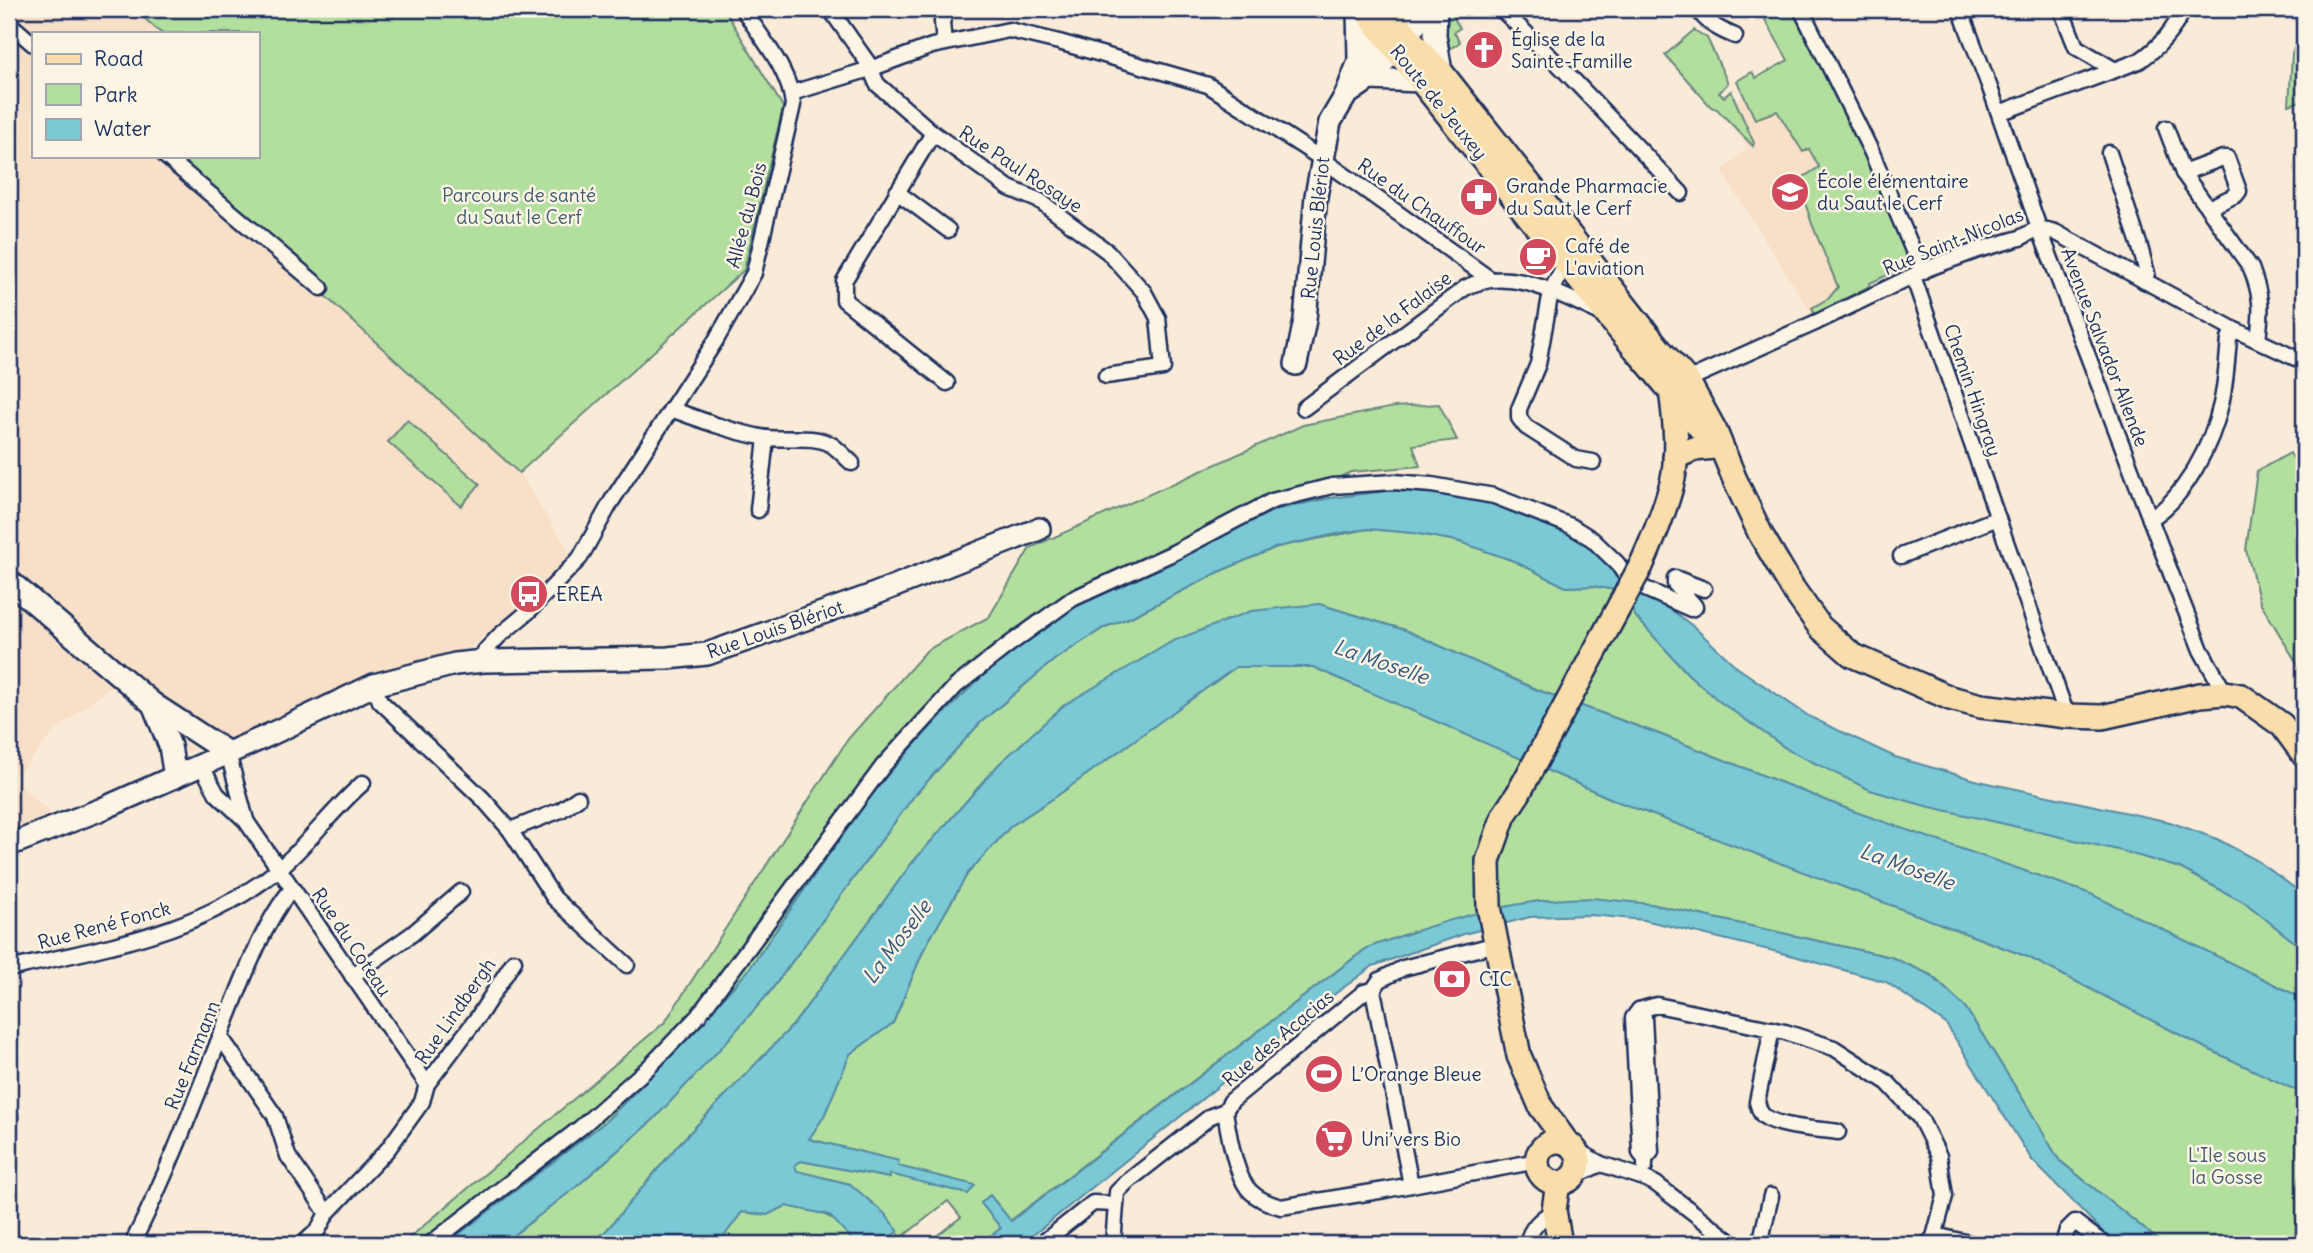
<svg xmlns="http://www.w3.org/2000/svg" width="2313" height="1253" viewBox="0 0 2313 1253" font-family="Delius,sans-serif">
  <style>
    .built { fill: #f8dfc8 }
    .green { fill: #b3df9e; stroke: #67877e; stroke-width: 2 }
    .water { fill: #7ac9d5; stroke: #548ba5; stroke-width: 2 }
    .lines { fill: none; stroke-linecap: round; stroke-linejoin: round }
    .street-casing { stroke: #1b2f5e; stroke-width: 19 }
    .secondary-casing { stroke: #1b2f5e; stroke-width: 26 }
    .primary-casing { stroke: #1b2f5e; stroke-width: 28 }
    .street { stroke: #fcf5e5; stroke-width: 14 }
    .secondary { stroke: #fcf5e5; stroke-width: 21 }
    .primary { stroke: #f9deab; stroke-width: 23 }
    .primary-bridge-casing { stroke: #1b2f5e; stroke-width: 28; stroke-linecap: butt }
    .primary-bridge { stroke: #f9deab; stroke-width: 23 }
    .labels { text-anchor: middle; stroke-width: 5; stroke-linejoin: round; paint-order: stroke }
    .poi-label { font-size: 19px; fill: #1b2f5e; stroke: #fcf5e5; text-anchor: start }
    .street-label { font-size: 19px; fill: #1b2f5e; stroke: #fcf5e5 }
    .park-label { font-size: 19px; fill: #415b6e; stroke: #fcf5e5 }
    .water-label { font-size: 21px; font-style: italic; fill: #33567c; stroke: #fcf5e5 }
  </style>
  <rect width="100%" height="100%" fill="#faebd8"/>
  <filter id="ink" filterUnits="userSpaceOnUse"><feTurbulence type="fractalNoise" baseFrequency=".0143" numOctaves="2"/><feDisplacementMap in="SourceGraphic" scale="14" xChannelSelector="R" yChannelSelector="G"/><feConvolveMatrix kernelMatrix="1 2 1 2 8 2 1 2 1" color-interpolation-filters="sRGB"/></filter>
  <g filter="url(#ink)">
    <g class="built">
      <path d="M9 9H134L161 33H33V156H172L519 473 571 554 513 613 463 654 231 742 166 757 146 713 112 685 56 730 14 779 59 822 9 841Z"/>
      <path d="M1778 66 1833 163 1844 231 1870 289 1813 316 1722 172 1748 147 1721 114Z"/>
    </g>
    <g class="green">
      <path d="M134 9H724L783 107 744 270 519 473 172 156H257V33H161Z"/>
      <path d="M1447 9H1461L1454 18 1460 28 1454 32 1460 42 1450 49 1445 29Z"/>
      <path d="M1764 9H1795L1850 116 1911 264 1870 283 1868 287 1815 314 1812 308 1829 298 1838 287 1812 224 1798 181 1819 167 1809 149 1803 152 1777 111 1755 119 1737 81 1752 72 1756 78 1788 60 1764 18Z"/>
      <path d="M2304 26V100L2289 105 2292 53Z"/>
      <path d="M1694 30 1707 38 1728 83 1719 93 1724 97 1731 91 1754 143 1753 146 1717 109 1711 107 1665 55Z"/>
      <path d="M1439 404 1457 440 1413 445 1420 466 1351 472 1321 485 1330 498 1279 509 1240 526 1207 544 873 791 747 972 648 1079 605 1122 446 1244H402L665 1022 848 739 927 650 989 617 1030 548 1303 425 1394 407Z"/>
      <path d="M407 420 480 484 461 506 388 442Z"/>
      <path d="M2290 453 2304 475V675L2260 602 2246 550 2257 471Z"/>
      <path d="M1368 529 1413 533 1457 541 1514 561 1566 587 1593 586 1615 590 1628 602 1636 617 1688 674 1719 701 1790 751 2180 868 2247 904 2304 950V999L2136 917 1850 810 1659 734 1535 689 1405 630 1319 604 999 764 912 863 793 1025 678 1145 606 1231 588 1244H502L576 1187 654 1119 769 993 914 796 980 723 1054 660 1105 627 1131 617 1223 570 1277 547Z"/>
      <path d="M1235 667H1313L1619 802 2028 957 2204 1047 2304 1094V1244H2163L2059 1160 2026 1104 1965 1007 1931 975 1891 957 1651 904 1460 918 1412 932 1367 948 1010 1221 989 1196 981 1203 1001 1228 980 1244H926L961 1217 948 1201 901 1238 897 1233 898 1230 850 1184 796 1171 795 1165 801 1161 889 1178V1174L974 1185 897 1166 898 1161 809 1139 824 1116 850 1054 893 1023 924 949 968 873 1011 826 1057 796Z"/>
      <path d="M786 1206C814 1210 841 1214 853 1244H718L742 1212 767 1215Z"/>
    </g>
    <g class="water">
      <path d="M1396 490 1460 495 1519 510 1564 528 1597 552 1639 590 1670 609 1694 627 1738 668 1810 717 1895 757 1979 781 2170 822 2217 839 2258 861 2304 895V950L2247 904 2180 868 2122 851 1922 805 1870 790 1790 751 1719 701 1688 674 1636 617 1628 602 1615 590 1593 586 1566 587 1514 561 1457 541 1413 533 1368 529 1346 532 1277 547 1223 570 1131 617 1105 627 1054 660 980 723 914 796 769 993 720 1049 654 1119 576 1187 502 1244H446L605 1122 648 1079 747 972 873 791 938 719 1002 657 1071 607 1275 510 1330 498Z"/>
      <path d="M1319 604 1405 630 1535 689 1659 734 1850 810 2091 894 2304 999V1094L2204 1047 2028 957 1619 802 1313 667H1236L1057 796 1011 826 968 873 924 949 893 1023 850 1054 824 1116 809 1139 899 1161 898 1166 975 1185 968 1194 890 1174V1178L801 1161 795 1165 797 1171 850 1184 885 1214 898 1231 881 1244H853L850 1237 829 1215 786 1206 767 1215 742 1212 718 1244H588L606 1231 678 1145 793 1025 912 863 999 764 1064 705 1173 641 1251 611Z"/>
      <path d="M1592 898 1651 904 1891 957 1931 975 1965 1007 2026 1104 2059 1160 2163 1244H2115L2032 1160 1946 1024 1886 982 1794 956 1644 920 1591 915 1530 917 1464 934 1373 966 1309 1013 1022 1244H980L1001 1228 981 1203 990 1195 1011 1221 1367 948C1420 929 1476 910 1533 902 1552 899 1572 899 1592 898Z"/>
    </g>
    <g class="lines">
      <defs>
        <g id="street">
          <path d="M830 9 868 63 877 84 933 133 1009 188 1040 201 1108 252 1144 292 1158 318 1163 368 1106 376"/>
          <path d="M1501 9 1563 69 1681 193"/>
          <path d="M1698 9C1706 23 1720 30 1735 36"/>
          <path d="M1801 9 1872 153 1922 272"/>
          <path d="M1960 9 1990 88 2039 228 2175 584 2201 650 2225 693"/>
          <path d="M2061 9 2076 47 2115 70"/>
          <path d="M9 23 33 44"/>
          <path d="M944 43 942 22 947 9"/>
          <path d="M792 93 870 69 932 46 1009 30 1059 42 1208 85 1322 159 1490 279"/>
          <path d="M1999 113 2139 61C2160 47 2173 31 2184 9"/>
          <path d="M2166 128 2183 173 2251 268C2262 297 2262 309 2258 340"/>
          <path d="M933 133 844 281V300L947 383"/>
          <path d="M2109 153 2140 247 2147 273 2144 281"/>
          <path d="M165 156 321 288"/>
          <path d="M2183 173 2223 158H2227L2239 191 2236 195 2208 208"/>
          <path d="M897 192 948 230"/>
          <path d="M1566 262 1551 291 1538 364 1519 409V418L1526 427 1576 459 1593 462"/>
          <path d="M1913 276 2067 716"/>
          <path d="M1687 380 1817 322 1929 268 1978 250 2020 238 2039 228 2055 232 2233 329 2304 362"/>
          <path d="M1304 408 1465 288C1509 264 1562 296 1603 314"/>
          <path d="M671 409C701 420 730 431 761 437 783 442 811 433 832 445 839 450 846 458 852 463"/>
          <path d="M758 510 766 438"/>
          <path d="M2150 519C2185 498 2212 444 2221 404 2226 383 2227 360 2229 339L2233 329"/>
          <path d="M1901 556 1998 518"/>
          <path d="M484 661 485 651 499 636 529 611 580 558 611 502 716 340 754 273 793 105C790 70 761 38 743 9"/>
          <path d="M374 685 380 701 483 799 510 830 554 898 627 965"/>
          <path d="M228 753 246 820"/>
          <path d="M201 765 217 794 246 821 427 1084"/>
          <path d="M510 830 561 810 578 798"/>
          <path d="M9 969C104 947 203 933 281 867 311 841 333 809 363 783"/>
          <path d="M352 976 412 934 461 892"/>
          <path d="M1373 990 1411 1185"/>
          <path d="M1639 1010 1644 1017 1651 1152 1645 1159V1166"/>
          <path d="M1772 1029 1757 1102C1759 1108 1760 1114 1765 1117 1782 1128 1818 1129 1838 1132"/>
          <path d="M220 1036 275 1116 288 1156 327 1213"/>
          <path d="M1225 1111C1228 1131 1236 1179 1251 1192 1259 1200 1270 1204 1281 1207L1385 1190 1537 1161"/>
          <path d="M9 1114 10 1117 9 1128"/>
          <path d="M1573 1148 1601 1164 1644 1178 1656 1184 1734 1244"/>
          <path d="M1645 1159 1640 1153 1633 1018 1639 1010 1657 1005 1785 1032 1834 1048 1888 1083 1920 1118 1939 1156 1945 1196 1934 1237 1928 1244"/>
          <path d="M1573 1177 1601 1164"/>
          <path d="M1935 1235 1973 1244"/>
          <path d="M135 1238C170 1168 197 1095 226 1022 242 982 264 921 292 889"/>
          <path d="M303 1244 318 1230 327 1213 388 1149 422 1102 427 1084 478 1017 514 961"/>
          <path d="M430 1244 580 1128 649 1067 698 1016 883 766 956 686 1007 646 1072 599 1173 553 1272 501 1332 486 1394 482 1432 485 1494 496 1571 526 1592 539 1617 563 1624 573 1643 588 1691 609 1695 607 1694 605 1675 584V578L1704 589"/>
          <path d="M1041 1244 1093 1203 1115 1204"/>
          <path d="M1113 1244 1117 1192 1127 1182 1211 1116 1225 1111 1231 1101 1364 992 1373 990 1380 980 1403 968 1497 944"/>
          <path d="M1527 1244C1530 1227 1541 1219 1554 1210"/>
          <path d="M1760 1244 1771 1196"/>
          <path d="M2063 1244 2067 1230 2075 1222 2104 1244"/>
        </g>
        <g id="secondary">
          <path d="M1358 9 1359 61"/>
          <path d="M1436 9 1435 35 1441 72"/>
          <path d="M1369 79 1421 81"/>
          <path d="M1346 95 1369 79 1429 9"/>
          <path d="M1296 364 1305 320 1316 196 1330 122 1346 95 1359 61 1403 9"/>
          <path d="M9 581 153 704 228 753"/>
          <path d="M153 704 170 746 175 777"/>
          <path d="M9 845 102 809 269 735 374 685 455 664 484 661 668 658 707 654 867 597 1039 529"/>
        </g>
        <g id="primary">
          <path d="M1364 9 1608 316C1639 354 1671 389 1700 428"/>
          <path d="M1386 9 1421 52 1441 72 1660 350 1687 380 1715 431 1735 480 1761 535 1793 589 1820 627 1852 655 1950 698 1981 706 2067 716 2102 717 2200 695 2225 693 2241 696 2282 725 2304 755"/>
          <path d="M1675 457 1694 449 1714 447"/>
          <path d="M1641 566C1653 539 1665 511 1672 483 1679 453 1675 420 1671 390"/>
          <path d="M1518 794 1504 815 1488 861 1489 907 1519 1056 1541 1107 1567 1143"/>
          <circle cx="1558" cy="1162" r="21"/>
          <path d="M1558 1183 1554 1210 1560 1244"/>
        </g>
      </defs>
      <use href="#street" class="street-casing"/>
      <use href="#secondary" class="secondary-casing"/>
      <use href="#primary" class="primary-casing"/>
      <use href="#street" class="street"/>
      <use href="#secondary" class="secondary"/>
      <use href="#primary" class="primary"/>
      <defs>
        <path id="primary-bridge" d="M1518 794 1641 566"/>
      </defs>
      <use href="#primary-bridge" class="primary-bridge-casing"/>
      <use href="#primary-bridge" class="primary-bridge"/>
    </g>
  </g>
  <defs>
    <symbol id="church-disc" viewBox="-11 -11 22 22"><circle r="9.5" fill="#d1495b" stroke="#fcf5e5"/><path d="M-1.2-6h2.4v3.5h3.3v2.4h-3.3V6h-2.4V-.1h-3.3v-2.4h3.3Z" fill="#fff"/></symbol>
    <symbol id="school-disc" viewBox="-11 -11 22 22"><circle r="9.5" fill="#d1495b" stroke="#fcf5e5"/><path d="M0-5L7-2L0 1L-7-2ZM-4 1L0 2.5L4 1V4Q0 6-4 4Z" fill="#fff"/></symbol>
    <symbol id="pharmacy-disc" viewBox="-11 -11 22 22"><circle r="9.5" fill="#d1495b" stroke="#fcf5e5"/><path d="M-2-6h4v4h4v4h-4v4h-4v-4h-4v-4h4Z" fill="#fff"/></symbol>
    <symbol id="cafe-disc" viewBox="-11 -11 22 22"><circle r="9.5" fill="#d1495b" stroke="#fcf5e5"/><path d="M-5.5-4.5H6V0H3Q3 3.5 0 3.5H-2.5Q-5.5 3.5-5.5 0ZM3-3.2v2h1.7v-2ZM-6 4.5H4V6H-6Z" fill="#fff"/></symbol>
    <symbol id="bus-disc" viewBox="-11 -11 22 22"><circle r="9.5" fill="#d1495b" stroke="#fcf5e5"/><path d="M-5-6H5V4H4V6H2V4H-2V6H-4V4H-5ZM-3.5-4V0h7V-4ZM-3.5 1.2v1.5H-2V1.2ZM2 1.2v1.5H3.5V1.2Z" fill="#fff"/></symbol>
    <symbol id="bank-disc" viewBox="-11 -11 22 22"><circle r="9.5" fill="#d1495b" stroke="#fcf5e5"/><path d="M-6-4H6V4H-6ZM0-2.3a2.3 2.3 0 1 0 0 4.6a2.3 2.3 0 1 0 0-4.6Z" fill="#fff"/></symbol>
    <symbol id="stadium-disc" viewBox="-11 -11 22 22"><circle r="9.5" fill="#d1495b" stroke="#fcf5e5"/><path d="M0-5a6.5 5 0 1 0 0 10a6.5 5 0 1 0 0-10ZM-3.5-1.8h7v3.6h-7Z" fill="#fff"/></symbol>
    <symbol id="supermarket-disc" viewBox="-11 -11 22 22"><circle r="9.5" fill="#d1495b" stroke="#fcf5e5"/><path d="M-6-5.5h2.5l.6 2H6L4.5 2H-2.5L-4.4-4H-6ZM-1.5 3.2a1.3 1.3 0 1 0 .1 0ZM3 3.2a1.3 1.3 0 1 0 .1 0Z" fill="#fff"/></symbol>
  </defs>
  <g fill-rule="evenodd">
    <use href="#church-disc" x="1462" y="28" width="44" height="44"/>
    <use href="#school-disc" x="1768" y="170" width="44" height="44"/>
    <use href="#pharmacy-disc" x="1457" y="175" width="44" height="44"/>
    <use href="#cafe-disc" x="1516" y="235" width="44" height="44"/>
    <use href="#bus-disc" x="507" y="572" width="44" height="44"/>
    <use href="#bank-disc" x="1430" y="957" width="44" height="44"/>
    <use href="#stadium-disc" x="1302" y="1052" width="44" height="44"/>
    <use href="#supermarket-disc" x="1312" y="1117" width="44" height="44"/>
  </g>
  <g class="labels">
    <g class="poi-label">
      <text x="1511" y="46">Église de la<tspan x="1511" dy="22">Sainte-Famille</tspan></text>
      <text x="1817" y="188">École élémentaire<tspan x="1817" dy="22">du Saut le Cerf</tspan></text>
      <text x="1506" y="193">Grande Pharmacie<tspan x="1506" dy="22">du Saut le Cerf</tspan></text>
      <text x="1565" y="253">Café de<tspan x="1565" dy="22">L'aviation</tspan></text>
      <text x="556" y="601">EREA</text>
      <text x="1479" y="986">CIC</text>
      <text x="1351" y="1081">L’Orange Bleue</text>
      <text x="1361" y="1146">Uni’vers Bio</text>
    </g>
    <g class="street-label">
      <text transform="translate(1439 102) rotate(51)" y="7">Route de Jeuxey</text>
      <text transform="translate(1021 169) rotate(33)" y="7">Rue Paul Rosaye</text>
      <text transform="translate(1422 206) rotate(35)" y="7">Rue du Chauffour</text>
      <text transform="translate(746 215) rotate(-75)" y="7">Allée du Bois</text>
      <text transform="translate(1315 228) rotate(-84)" y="7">Rue Louis Blériot</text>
      <text transform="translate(1953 241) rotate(-22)" y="7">Rue Saint-Nicolas</text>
      <text transform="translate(1392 318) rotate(-37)" y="7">Rue de la Falaise</text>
      <text transform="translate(2105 347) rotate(69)" y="7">Avenue Salvador Allende</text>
      <text transform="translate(1973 390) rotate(71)" y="7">Chemin Hingray</text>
      <text transform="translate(775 629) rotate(-19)" y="7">Rue Louis Blériot</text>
      <text transform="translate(104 925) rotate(-15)" y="7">Rue René Fonck</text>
      <text transform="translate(352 942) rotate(56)" y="7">Rue du Coteau</text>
      <text transform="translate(455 1011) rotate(-55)" y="7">Rue Lindbergh</text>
      <text transform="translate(1278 1038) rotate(-40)" y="7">Rue des Acacias</text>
      <text transform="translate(192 1055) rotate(-68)" y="7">Rue Farmann</text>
    </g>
    <g class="park-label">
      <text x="519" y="202">Parcours de santé<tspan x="519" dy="22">du Saut le Cerf</tspan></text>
      <text x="2227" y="1162">L'Ile sous<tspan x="2227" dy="22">la Gosse</tspan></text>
    </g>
    <g class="water-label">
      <text transform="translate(1381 662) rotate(19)" y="7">La Moselle</text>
      <text transform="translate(1907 867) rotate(20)" y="7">La Moselle</text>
      <text transform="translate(897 942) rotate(-53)" y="7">La Moselle</text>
    </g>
  </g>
  <rect width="2313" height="1253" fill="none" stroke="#fcf5e5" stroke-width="35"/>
  <rect x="18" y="18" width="2278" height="1218" fill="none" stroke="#1b2f5e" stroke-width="2.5" filter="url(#ink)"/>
  <rect x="32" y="32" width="228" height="126" fill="#fcf5e5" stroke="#a2a6af" stroke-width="2"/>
  <rect x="46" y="54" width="35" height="10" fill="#f9deab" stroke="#a2a6af" stroke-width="2"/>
  <text x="94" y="66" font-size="21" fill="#1b2f5e">Road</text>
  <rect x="46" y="84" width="35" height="21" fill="#b3df9e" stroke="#a2a6af" stroke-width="2"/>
  <text x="94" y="102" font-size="21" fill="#1b2f5e">Park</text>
  <rect x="46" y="119" width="35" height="21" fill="#7ac9d5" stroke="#a2a6af" stroke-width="2"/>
  <text x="94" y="136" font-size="21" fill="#1b2f5e">Water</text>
</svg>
